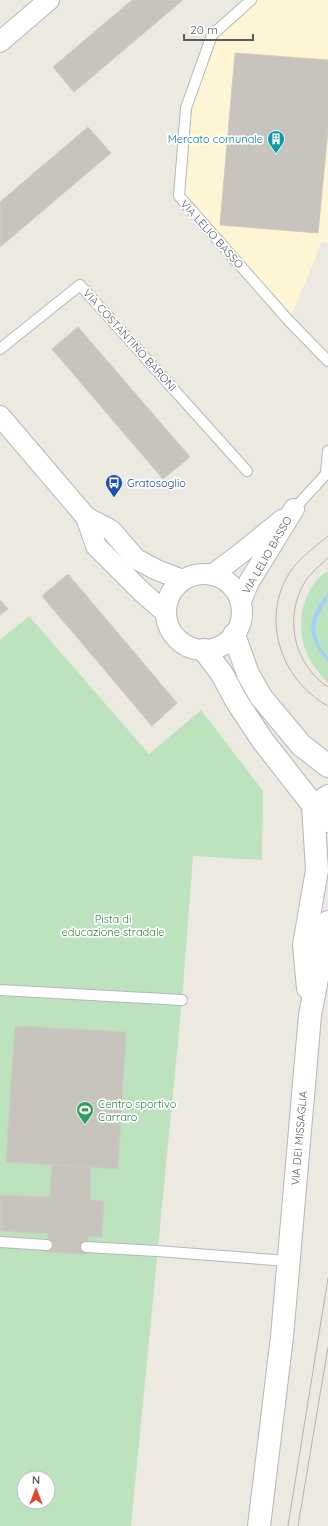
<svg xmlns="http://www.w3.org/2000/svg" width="328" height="1526" viewBox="0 0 328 1526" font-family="Quicksand,sans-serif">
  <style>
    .commercial { fill: #fdf5d3 }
    .green { fill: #bce3be; fill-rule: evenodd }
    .water { fill: #9ecffd }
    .building { fill: #c6c4bd; stroke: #d0cbbe }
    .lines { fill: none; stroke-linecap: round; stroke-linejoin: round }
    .lane-casing { stroke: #b5b7bc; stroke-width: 12 }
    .street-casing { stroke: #b5b7bc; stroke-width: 22 }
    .secondary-casing { stroke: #b4b6bc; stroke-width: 24 }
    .lane { stroke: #fff; stroke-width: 10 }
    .street { stroke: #fff; stroke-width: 20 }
    .secondary { stroke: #fff; stroke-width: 22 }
    .tram { stroke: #b1b2b2; stroke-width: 1 }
    .labels { text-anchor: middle; stroke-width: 3.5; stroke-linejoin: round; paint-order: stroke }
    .culture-label { font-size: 11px; fill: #0d838f; stroke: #fff; text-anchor: end }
    .street-label { font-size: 11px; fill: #585c60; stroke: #fff }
    .transit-label { font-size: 11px; fill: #164399; stroke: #fff; text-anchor: start }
    .park-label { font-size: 11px; fill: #36823e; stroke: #fff }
    .leisure-label { font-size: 11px; fill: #27864d; stroke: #fff; text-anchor: start }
  </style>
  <rect width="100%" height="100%" fill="#ebe9e0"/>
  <path class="commercial" d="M251 0H328V243L322 242 289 321 179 196 186 108 212 35Z"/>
  <g class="green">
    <path d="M328 571V683C323 677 318 672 314 666 296 641 297 605 316 581 319 577 324 574 328 571Z"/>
    <path d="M29 616 149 754 201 710 263 791 262 860 193 856 182 1000 131 1526H0V640ZM24 1478H48V1502H24Z"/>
  </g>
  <path class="water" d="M328 593C328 602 325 603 321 610 311 627 315 643 328 657V662C315 647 305 628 317 608 320 603 325 598 328 593Z"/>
  <g class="building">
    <path d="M132 0H183L74 92 53 67Z"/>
    <path d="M235 53 328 60V130L318 233 220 225Z"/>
    <path d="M88 127 111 153 0 247V202Z"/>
    <path d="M78 327 190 457 163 479 52 349Z"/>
    <path d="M68 574 177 703 152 726 42 596Z"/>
    <path d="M0 600 8 609 0 615Z"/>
    <path d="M15 1026 126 1032 118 1169 6 1162Z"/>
    <path d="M52 1165 91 1167 90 1200 104 1201 102 1237 88 1236 86 1254 45 1252 48 1234 0 1231V1195L50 1197Z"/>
  </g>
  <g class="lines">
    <defs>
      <g id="lane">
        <path d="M251 0 212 35 186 108 179 196 289 321 328 361"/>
        <path d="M0 349 80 285 247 471"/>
        <path d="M294 509 326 474 328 451"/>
        <path d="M0 990 182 1000"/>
        <path d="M0 1242 47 1245"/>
        <path d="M86 1247 157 1251 288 1261"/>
      </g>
      <g id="street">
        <path d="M0 42 49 0"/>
        <path d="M0 416 86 517 96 546 142 592 166 613"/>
        <path d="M86 517 111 530 136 559 157 570 183 580"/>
        <circle cx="204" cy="612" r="38"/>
        <path d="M212 575 240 554 282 520"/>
        <path d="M241 601 249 582 294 509"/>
        <path d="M328 795 313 805 328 822"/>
      </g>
      <g id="secondary">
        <path d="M234 635 248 674 261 697 301 745 328 766"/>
        <path d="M204 650 222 674 237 702 263 741 313 805 317 870 304 945 308 988"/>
        <path d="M259 1526 282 1337 310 1015 328 922"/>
      </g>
    </defs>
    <use href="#lane" class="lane-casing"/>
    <use href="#street" class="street-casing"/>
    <use href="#secondary" class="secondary-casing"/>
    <use href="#lane" class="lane"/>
    <use href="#street" class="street"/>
    <use href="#secondary" class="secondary"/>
    <g class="tram">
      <path d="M328 536C316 546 302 556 292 569 259 616 280 680 328 706"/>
      <path d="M328 558C320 565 312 572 306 580 283 616 293 664 328 687"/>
      <path d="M288 1526 328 1278"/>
      <path d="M298 1526 328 1347"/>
    </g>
  </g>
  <defs>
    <symbol id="building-pin" viewBox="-11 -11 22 30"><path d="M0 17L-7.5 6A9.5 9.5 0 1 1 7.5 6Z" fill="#0f9aa8" stroke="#fff"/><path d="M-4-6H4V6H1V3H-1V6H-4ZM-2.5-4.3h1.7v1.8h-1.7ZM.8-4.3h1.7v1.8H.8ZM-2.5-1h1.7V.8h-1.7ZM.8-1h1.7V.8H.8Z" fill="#fff"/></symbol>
    <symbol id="bus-pin" viewBox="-11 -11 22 30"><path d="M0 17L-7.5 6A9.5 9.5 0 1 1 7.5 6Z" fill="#1a4fb4" stroke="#fff"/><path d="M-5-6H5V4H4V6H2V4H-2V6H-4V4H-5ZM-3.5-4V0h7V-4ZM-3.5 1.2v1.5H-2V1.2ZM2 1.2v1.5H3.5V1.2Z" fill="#fff"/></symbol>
    <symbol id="stadium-pin" viewBox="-11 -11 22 30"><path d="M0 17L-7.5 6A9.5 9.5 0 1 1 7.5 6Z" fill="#2e9e5b" stroke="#fff"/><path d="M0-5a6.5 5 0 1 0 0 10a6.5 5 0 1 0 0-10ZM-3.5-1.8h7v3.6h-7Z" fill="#fff"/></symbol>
  </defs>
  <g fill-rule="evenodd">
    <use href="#building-pin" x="266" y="129" width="20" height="27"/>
    <use href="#bus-pin" x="104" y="473" width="20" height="27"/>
    <use href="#stadium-pin" x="75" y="1100" width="20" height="27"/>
  </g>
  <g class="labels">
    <g class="culture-label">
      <text x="263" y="143">Mercato comunale</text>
    </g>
    <g class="street-label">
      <text transform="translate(212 234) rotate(48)" y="4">VIA LELIO BASSO</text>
      <text transform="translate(130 340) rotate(48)" y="4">VIA COSTANTINO BARONI</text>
      <text transform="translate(267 555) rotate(-60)" y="4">VIA LELIO BASSO</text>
      <text transform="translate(299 1138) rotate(-85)" y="4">VIA DEI MISSAGLIA</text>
    </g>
    <g class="transit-label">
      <text x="127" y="487">Gratosoglio</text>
    </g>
    <g class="park-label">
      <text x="113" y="923">Pista di<tspan x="113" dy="13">educazione stradale</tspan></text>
    </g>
    <g class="leisure-label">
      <text x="98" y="1108">Centro sportivo<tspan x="98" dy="13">Carraro</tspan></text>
    </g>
  </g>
  <g transform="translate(36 1490)"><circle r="19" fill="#ffffff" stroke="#bcbebf"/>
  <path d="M0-3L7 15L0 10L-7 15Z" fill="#e4452d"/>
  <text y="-6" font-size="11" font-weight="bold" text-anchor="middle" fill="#585c60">N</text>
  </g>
  <path d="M184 34v6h69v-6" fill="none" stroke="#585c60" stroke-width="2"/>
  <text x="190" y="34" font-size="12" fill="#585c60" stroke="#ffffff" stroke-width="3" paint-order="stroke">20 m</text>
</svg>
